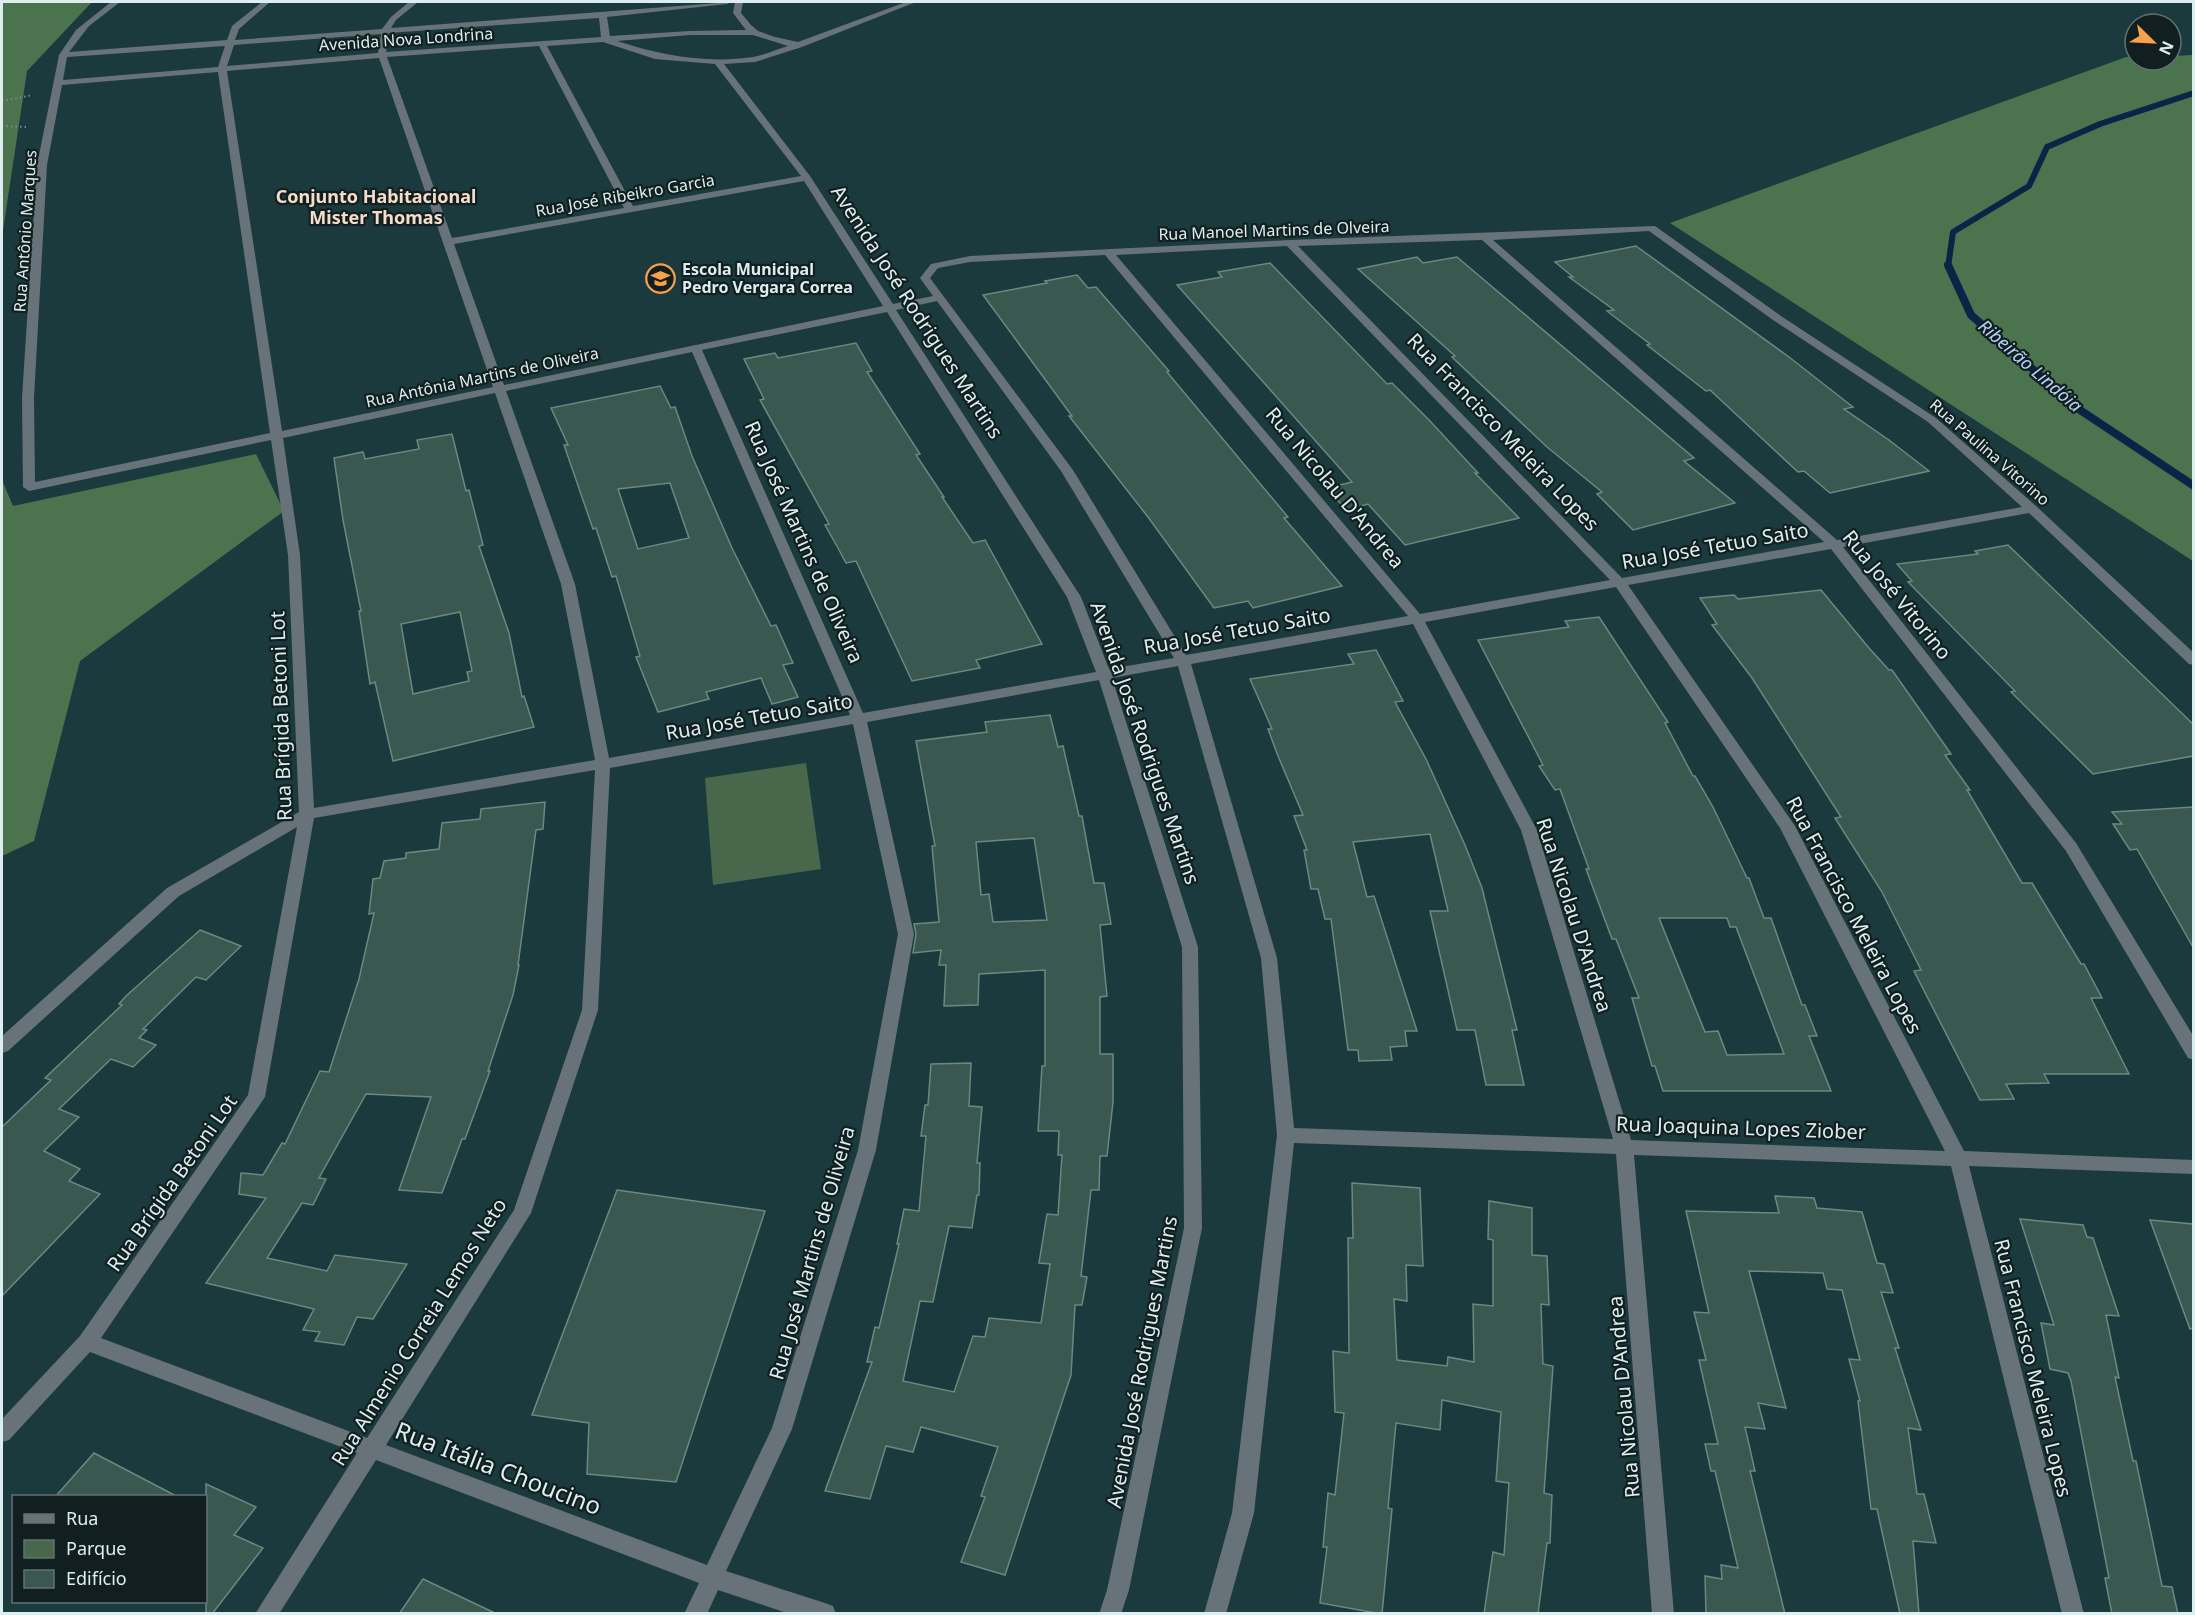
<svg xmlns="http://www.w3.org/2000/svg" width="2195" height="1615" viewBox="0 0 2195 1615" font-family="'Noto Sans',sans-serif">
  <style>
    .green { fill: #49684b }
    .forest { fill: #4b744e }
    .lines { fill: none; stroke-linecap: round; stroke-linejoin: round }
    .stream-far1 { stroke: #0b2347; stroke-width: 6 }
    .stream { stroke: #0b2347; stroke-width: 8 }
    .building { fill: #3a584f; stroke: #6a8980; stroke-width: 1.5; fill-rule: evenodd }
    .path { stroke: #748d8f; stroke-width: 2; stroke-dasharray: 1.5 3; stroke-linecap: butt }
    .street { fill: #677379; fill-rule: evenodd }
    .labels { text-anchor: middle; stroke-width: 4.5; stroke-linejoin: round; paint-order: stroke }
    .far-street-label { font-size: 16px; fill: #dceeef; stroke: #111f20 }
    .far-poi-label { font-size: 16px; font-weight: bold; fill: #dceeef; stroke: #111f20; text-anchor: start }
    .far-neighbourhood-label { font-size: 18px; font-weight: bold; fill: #f6ddc7; stroke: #111f20 }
    .far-water-label { font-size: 18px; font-style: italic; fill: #b7d1f8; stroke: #111f20 }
    .street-label { font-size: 20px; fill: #dceeef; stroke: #111f20 }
    .near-street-label { font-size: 24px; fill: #dceeef; stroke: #111f20 }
  </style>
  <rect width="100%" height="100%" fill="#1a3a3d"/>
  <path class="green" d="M806 763 821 869 713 885 705 778Z"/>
  <g class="forest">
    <path d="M2 2H92L27 71 2 237Z"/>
    <path d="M2193 55V561L1670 223 2126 57H2135V60H2171V56Z"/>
    <path d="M256 454 284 511 80 661 34 841 2 856V480L13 506Z"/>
  </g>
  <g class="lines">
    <path class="stream-far1" d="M1948 267 1953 232 2029 186 2047 147 2100 124 2194 93"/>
    <path class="stream" d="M1948 265 1971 315 2077 408 2194 486"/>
  </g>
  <g class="building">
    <path d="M1636 246 1789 357 1853 407 1844 409 1889 440 1929 471 1830 493 1804 471 1798 472 1710 390 1706 391 1647 345 1650 344 1607 311 1614 310 1569 277H1573L1555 262Z"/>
    <path d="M1417 257 1423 263 1457 257 1694 458 1684 461 1735 503 1633 530 1597 494 1602 492 1547 447 1452 357 1455 356 1358 269Z"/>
    <path d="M1270 263 1387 384 1392 383 1430 421 1478 473H1475L1519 518 1405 545 1368 504 1346 510 1327 488 1352 482 1177 285 1222 277 1218 272Z"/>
    <path d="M1077 275 1088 288 1096 287 1169 371 1167 372 1288 517 1284 518 1342 586 1253 608 1248 601 1214 608 1148 517 1069 416H1072L983 295 1047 283 1045 281Z"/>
    <path d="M856 343 872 371 867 372 920 454 916 455 944 497H942L973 543 985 540 1042 644 976 660 980 668 912 681 856 561 846 563 838 548 825 525 829 524 760 400 764 399 744 359 775 353 778 358Z"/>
    <path d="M660 386 671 408 675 407 692 456 732 548 771 626 776 625 793 663 783 665 798 697 772 704 761 678 706 692 709 699 658 712 636 657 640 656 616 576 612 577 596 528 593 529 564 445H568L551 408ZM670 483 689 538 638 549 618 489Z"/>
    <path d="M452 434 466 491 469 490 483 545 479 546 509 633 522 697 524 696 534 727 393 761 375 682 370 684 359 611H361L343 520 334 458 363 452 365 459 419 449 417 440ZM460 612 472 671 467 672 469 681 413 694 401 624Z"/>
    <path d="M2008 545 2193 724V756L2093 774 2011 692 2015 691 1908 582 1912 581 1897 564 1978 554 1975 551Z"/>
    <path d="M1821 590 1869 648 1889 670H1892L1951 754 1945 755 1970 790H1967L2022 883H2032L2081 964H2084L2102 998H2091L2129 1074H2044L2049 1083 2006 1084 2014 1099 1980 1100 1914 971 1921 970 1882 892 1835 818 1841 817 1752 678 1712 625 1717 624 1700 598 1734 595 1738 599Z"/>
    <path d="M1599 617 1668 722 1665 723 1693 776H1695L1713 807 1747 878H1749L1764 918H1771L1802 1005H1805L1817 1036H1809L1831 1091H1663L1655 1066H1652L1632 998H1639L1616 939H1612L1586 869H1589L1560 789 1555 790 1539 766 1543 765 1478 640 1569 627 1565 621ZM1659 918H1727L1730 927H1736L1784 1054 1727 1055 1718 1031 1705 1032Z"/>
    <path d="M1376 650 1403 701 1395 702 1426 759 1465 845 1482 888 1517 1030H1512L1524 1085H1486L1475 1030H1457L1430 911H1448L1430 834 1353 842 1367 897 1374 896 1417 1031H1405L1407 1046 1390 1047 1392 1060 1359 1061 1358 1050H1348L1331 919H1325L1318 889H1311L1304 850H1307L1294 816 1303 815 1278 756 1268 729H1272L1250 679 1354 664 1348 654Z"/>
    <path d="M1050 715 1058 747 1063 746 1079 816H1082L1094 883H1104L1111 924 1100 925 1107 996 1100 997V1054H1113V1102L1107 1156H1100L1099 1190H1091L1081 1276 1087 1277 1082 1305H1075L1071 1375 1005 1575 961 1562 985 1497 981 1496 998 1447 921 1427 913 1452 886 1446 870 1499 825 1491 872 1362H867L875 1327 879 1328 899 1244H897L904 1209 919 1211 926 1136H921L925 1105H928L931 1064 971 1063 969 1106 982 1107 977 1163H980L979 1195H977L972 1228 949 1226 933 1302 920 1301 903 1381 954 1392 973 1336 985 1337 989 1318 1041 1323 1050 1264 1039 1263 1047 1214 1058 1215 1062 1155H1058L1059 1131H1038L1042 1066H1045V970L979 974 978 1005 944 1006 946 965H939L941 950 913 953 916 934 914 924 939 922 932 846H935L916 741 987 732 985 722ZM1034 838 1047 920 993 922 989 894 981 895 976 842Z"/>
    <path d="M545 802 543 829 536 830 518 965H519L513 995 488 1071H490L465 1139H462L442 1193 399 1190 431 1097 366 1094 319 1178 326 1179 313 1205 302 1203 267 1258 327 1271 335 1255 407 1264 373 1319 357 1317 344 1345 315 1341 320 1332 303 1330 314 1309 206 1283 266 1198 239 1194 241 1173 263 1175 282 1143 285 1144 320 1071 329 1072 359 979 374 913 369 914 373 879 380 878 384 861 406 858V853L439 849 442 823 480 819 481 809Z"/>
    <path d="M2193 807V947L2137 849 2130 850 2113 824H2122L2112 812Z"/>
    <path d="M200 930 241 946 206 980 196 977 143 1029 147 1030 139 1038 156 1045 133 1067 111 1059 59 1109 79 1117 44 1151 80 1169 69 1181 100 1194 2 1296V1127L51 1080 45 1078 122 1005 119 1004 126 996Z"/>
    <path d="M1352 1183 1420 1188 1423 1266 1406 1265 1407 1301 1394 1299 1397 1360 1447 1366 1448 1357 1474 1362 1473 1304 1493 1306V1240L1488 1239 1489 1201 1532 1208V1255L1547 1256 1549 1305 1541 1304 1543 1364 1553 1366 1544 1493 1552 1495 1550 1543H1547L1538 1614H1484L1493 1552 1504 1555 1509 1483 1496 1481 1501 1412 1442 1400 1440 1430 1396 1423 1388 1508 1392 1509 1382 1614 1320 1603 1327 1547H1323L1328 1493 1335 1495 1344 1413 1335 1412 1333 1351 1349 1353 1348 1238H1353Z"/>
    <path d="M617 1190 765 1211 676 1482 587 1474 589 1423 532 1415Z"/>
    <path d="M1775 1196 1814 1198 1817 1208 1862 1212 1877 1263 1884 1264 1893 1293 1881 1292 1899 1348H1895L1921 1430 1908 1428 1917 1494H1924L1936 1543 1913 1541 1919 1614H1900L1877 1509H1871L1858 1401H1860L1849 1359 1860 1360 1842 1290 1827 1289 1823 1273 1749 1271 1786 1408 1758 1403 1765 1429 1745 1427 1755 1471H1750L1785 1614H1706L1705 1576 1722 1579 1721 1565 1738 1568 1715 1471H1711L1705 1444H1718L1699 1360H1706L1694 1312 1709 1313 1686 1211 1779 1213Z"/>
    <path d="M2020 1219 2083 1225 2087 1237 2093 1238 2119 1316 2106 1315 2119 1378 2115 1377 2133 1461H2136L2162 1586 2172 1587 2178 1614H2112L2105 1578H2109L2071 1381 2068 1373 2050 1369 2041 1323 2054 1325Z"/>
    <path d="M2150 1220 2193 1224V1328L2190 1329Z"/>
    <path d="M94 1453 178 1497H55Z"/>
    <path d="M206 1484 256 1507 234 1535 263 1548 212 1614H206Z"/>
    <path d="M423 1579 497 1614H399Z"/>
  </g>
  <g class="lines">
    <g class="path">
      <path d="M2 101 33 95"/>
      <path d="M2 126 28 127"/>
    </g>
    <path class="street" d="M111 2H120L89 26 69 52 227 40 232 26 262 2H270L239 29 235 40 382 29 391 17 409 2H418L396 20 391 28 731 2 727 4 607 17 610 36 690 31 746 30 733 13 735 2H743L741 13 751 25 758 31 775 37 798 42 906 2H916L802 47 755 62 724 64 810 176 893 304 933 296 920 278 931 264 970 256 1290 240 1655 226 1781 316 1936 418 2036 506 2194 653V665L2189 664 2029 513 1843 547 2076 843 2194 1037V1060L2188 1058 2066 851 1831 549 1628 585 1795 826 1964 1151 2194 1160V1174L1969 1166 2084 1614H2062L1951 1166 1634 1155 1674 1614H1652L1616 1154 1294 1143 1254 1513 1226 1614H1204L1232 1513 1277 1135 1261 958 1178 666 1112 678 1198 947 1202 1228 1129 1590 1121 1614H1099L1107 1590 1184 1228 1182 947 1099 680 867 722 914 934 876 1150 792 1429 726 1571 825 1603 833 1606 836 1614H790L718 1590 707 1614H684L699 1583 376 1460 279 1614H255L357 1453 90 1352 9 1440 2 1442V1419L80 1336 248 1095 297 827 179 896 8 1051 2 1053V1036L167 888 299 812 288 555 271 440 29 491 23 487 22 398 37 165 59 55 76 30ZM599 18 601 37 386 52 389 33ZM381 34 378 53 227 66 234 45ZM690 35H753L788 46C777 49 765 55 753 57 707 64 660 55 617 41ZM603 42 655 59 715 64 801 176 633 206 547 46ZM225 46 218 67 63 80 67 57ZM539 46 624 208 452 238 387 57ZM379 58 493 387 282 431 227 71ZM218 72 270 433 35 482 34 398 47 165 62 85ZM804 181 883 306 504 385 454 244ZM1649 231 1773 320 1928 422 2022 507 1837 540 1493 240ZM1482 240 1824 542 1622 578 1298 246ZM1287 246 1610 580 1420 614 1116 255ZM1105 255 1408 616 1186 655 1073 470 930 278 938 268 970 262ZM937 301 1061 471 1174 658 1109 669 1081 597 896 310ZM887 312 1067 597 1096 672 863 713 702 350ZM692 352 850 715 609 758 575 584 506 391ZM495 393 561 584 595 760 314 808 300 555 283 438ZM1616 587 1780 828 1945 1151 1631 1140 1537 830 1425 622ZM1413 624 1521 830 1613 1139 1294 1128 1277 958 1191 664ZM853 724 898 934 858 1150 772 1428 707 1565 386 1445 531 1213 598 1010 610 768ZM595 770 582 1010 514 1210 367 1438 101 1338 265 1097 314 818Z"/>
  </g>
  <defs>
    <symbol id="school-ring" viewBox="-11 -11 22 22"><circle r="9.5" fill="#111f20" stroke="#f8a14a" stroke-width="1.5"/><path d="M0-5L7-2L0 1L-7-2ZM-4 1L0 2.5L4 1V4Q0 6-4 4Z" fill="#f8a14a"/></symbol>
  </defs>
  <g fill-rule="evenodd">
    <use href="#school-ring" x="644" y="262" width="33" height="33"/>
  </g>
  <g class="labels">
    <g class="far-street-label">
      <text transform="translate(406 39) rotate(-4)" y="6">Avenida Nova Londrina</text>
      <text transform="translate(625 195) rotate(-10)" y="6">Rua José Ribeikro Garcia</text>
      <text transform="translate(1274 230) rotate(-2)" y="6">Rua Manoel Martins de Olveira</text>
      <text transform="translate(25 231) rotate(-86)" y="6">Rua Antônio Marques</text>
      <text transform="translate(482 377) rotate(-12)" y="6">Rua Antônia Martins de Oliveira</text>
      <text transform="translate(1990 452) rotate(41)" y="6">Rua Paulina Vitorino</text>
    </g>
    <g class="far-poi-label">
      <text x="682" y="275">Escola Municipal<tspan x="682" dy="18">Pedro Vergara Correa</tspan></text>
    </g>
    <g class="far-neighbourhood-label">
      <text x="376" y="203">Conjunto Habitacional<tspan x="376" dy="21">Mister Thomas</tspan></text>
    </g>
    <g class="far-water-label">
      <text transform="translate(2030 366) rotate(41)" y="6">Ribeirão Lindóia</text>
    </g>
    <g class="street-label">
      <text transform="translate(917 312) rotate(57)" y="7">Avenida José Rodrigues Martins</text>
      <text transform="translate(1503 432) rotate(46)" y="7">Rua Francisco Meleira Lopes</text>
      <text transform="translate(1335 488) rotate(50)" y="7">Rua Nicolau D'Andrea</text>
      <text transform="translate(804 542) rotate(66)" y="7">Rua José Martins de Oliveira</text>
      <text transform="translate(1715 546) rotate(-10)" y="7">Rua José Tetuo Saito</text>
      <text transform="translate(1897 595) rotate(51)" y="7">Rua José Vitorino</text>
      <text transform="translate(1237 631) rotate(-10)" y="7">Rua José Tetuo Saito</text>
      <text transform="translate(281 716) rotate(-92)" y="7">Rua Brígida Betoni Lot</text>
      <text transform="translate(759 717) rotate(-10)" y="7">Rua José Tetuo Saito</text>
      <text transform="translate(1145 743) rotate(71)" y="7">Avenida José Rodrigues Martins</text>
      <text transform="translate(1574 915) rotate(72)" y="7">Rua Nicolau D'Andrea</text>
      <text transform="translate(1854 915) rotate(62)" y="7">Rua Francisco Meleira Lopes</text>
      <text transform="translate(1741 1128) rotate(2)" y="7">Rua Joaquina Lopes Ziober</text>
      <text transform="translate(172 1183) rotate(-55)" y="7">Rua Brígida Betoni Lot</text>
      <text transform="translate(812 1253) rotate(-74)" y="7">Rua José Martins de Oliveira</text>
      <text transform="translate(419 1332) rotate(-58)" y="7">Rua Almenio Correia Lemos Neto</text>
      <text transform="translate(1142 1362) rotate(-79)" y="7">Avenida José Rodrigues Martins</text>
      <text transform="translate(2033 1368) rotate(76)" y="7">Rua Francisco Meleira Lopes</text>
      <text transform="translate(1624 1397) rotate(-95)" y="7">Rua Nicolau D'Andrea</text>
    </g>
    <g class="near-street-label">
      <text transform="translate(498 1469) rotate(21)" y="8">Rua Itália Choucino</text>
    </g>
  </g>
  <rect width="2195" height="1615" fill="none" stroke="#dceeef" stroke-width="6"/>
  <rect x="12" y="1495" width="195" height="108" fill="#111f20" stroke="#627273" stroke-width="1.5"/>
  <rect x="24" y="1514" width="30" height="9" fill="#677379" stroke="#627273" stroke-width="1.5"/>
  <text x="66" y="1525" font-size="18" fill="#dceeef">Rua</text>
  <rect x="24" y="1540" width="30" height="18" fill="#49684b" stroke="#627273" stroke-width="1.5"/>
  <text x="66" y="1555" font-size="18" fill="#dceeef">Parque</text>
  <rect x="24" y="1570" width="30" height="18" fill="#3a584f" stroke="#627273" stroke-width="1.5"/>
  <text x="66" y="1585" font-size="18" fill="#dceeef">Edifício</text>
  <g transform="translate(2153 42) rotate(114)"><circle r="28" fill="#111f20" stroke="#627273" stroke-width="1.5"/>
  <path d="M0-4.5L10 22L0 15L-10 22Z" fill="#f8a14a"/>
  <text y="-9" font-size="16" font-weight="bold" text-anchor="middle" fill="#dceeef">N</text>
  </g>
</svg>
